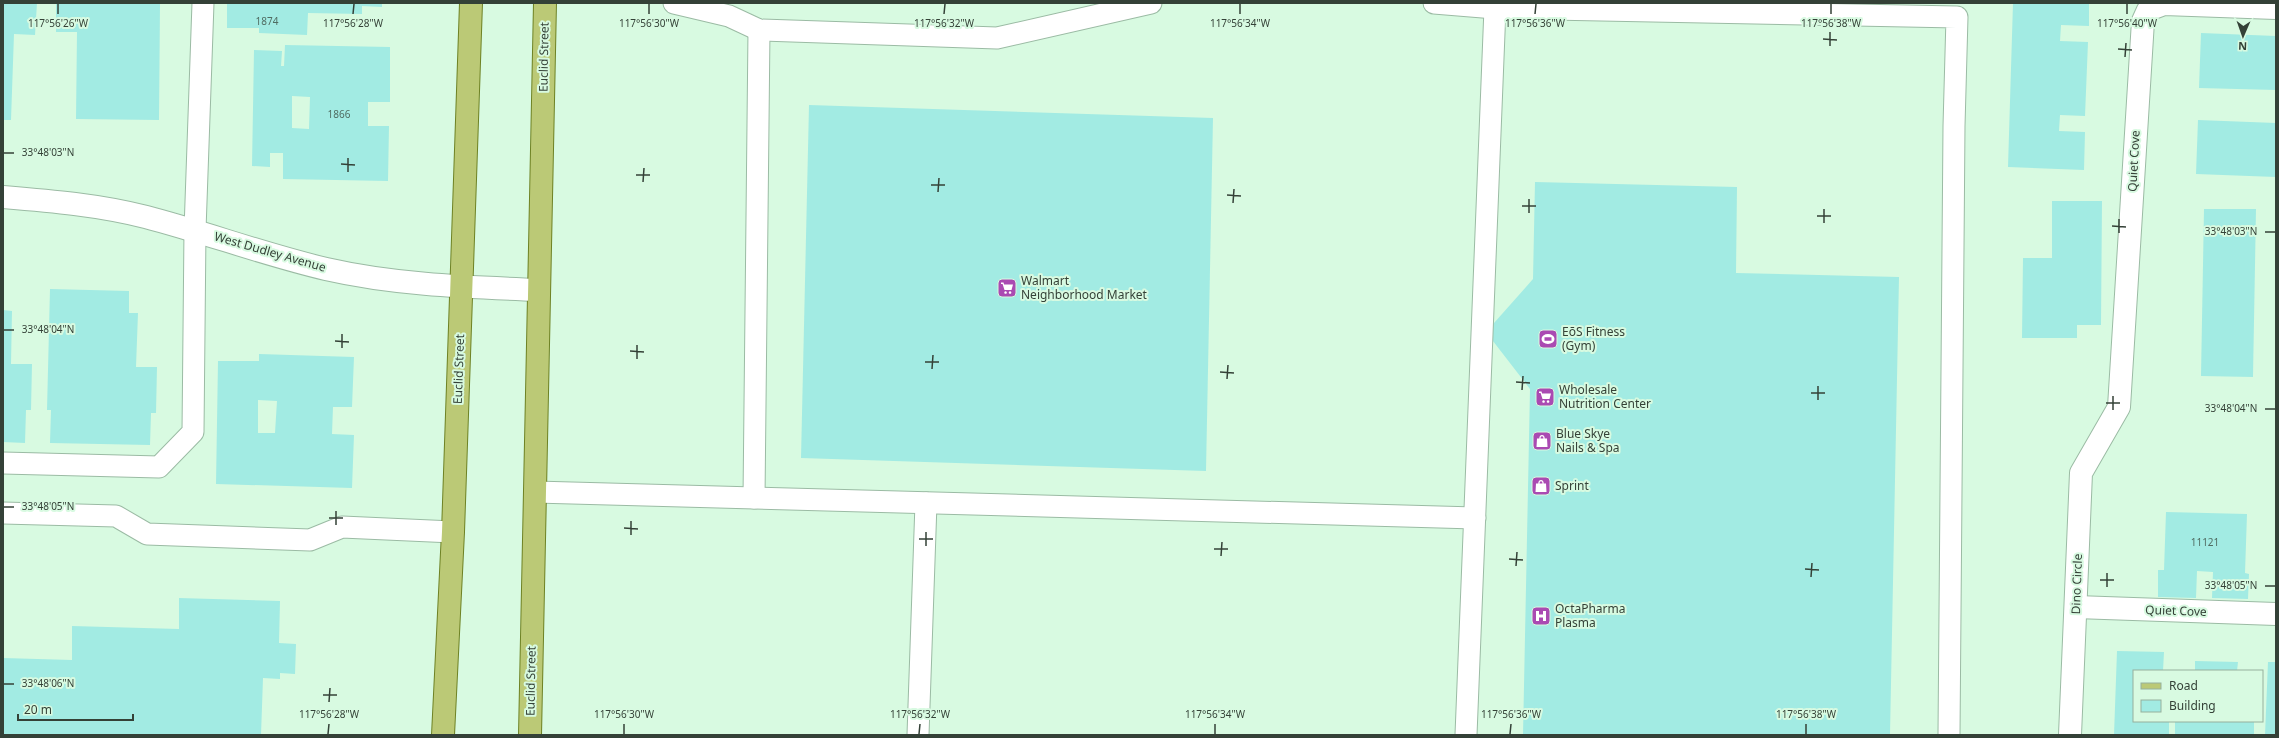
<svg xmlns="http://www.w3.org/2000/svg" width="2279" height="738" viewBox="0 0 2279 738" font-family="'Noto Sans',sans-serif">
  <style>
    .building { fill: #a2ebe3; fill-rule: evenodd }
    .lines { fill: none; stroke-linecap: round; stroke-linejoin: round }
    .lane-casing { stroke: #9bbba4; stroke-width: 23 }
    .street-casing { stroke: #9bbba4; stroke-width: 24 }
    .primary-casing { stroke: #6e8224; stroke-width: 24 }
    .lane { stroke: #fff; stroke-width: 21 }
    .street { stroke: #fff; stroke-width: 22 }
    .primary { stroke: #bbc976; stroke-width: 22 }
    .ticks { fill: none; stroke: #344137; stroke-width: 1.5 }
    .labels { text-anchor: middle; stroke-width: 4; stroke-linejoin: round; paint-order: stroke }
    .number-label { font-size: 10px; fill: #506c62 }
    .street-label { font-size: 12px; fill: #344137; stroke: #d8fae1 }
    .poi-label { font-size: 12px; fill: #344137; stroke: #d8fae1; text-anchor: start }
    .ticks-label { font-size: 10px; text-anchor: middle; fill: #344137; stroke: #d8fae1; stroke-width: 4; stroke-linejoin: round; paint-order: stroke }
  </style>
  <rect width="100%" height="100%" fill="#d8fae1"/>
  <g class="building">
    <path d="M3 3H37L35 35 14 34 11 120H3Z"/>
    <path d="M56 3H160L159 120 76 119 77 32H56Z"/>
    <path d="M227 3H382V7L362 6V14L308 13 307 35 259 33V28H227Z"/>
    <path d="M2013 3H2089V26L2061 25 2060 41 2088 42 2085 116 2060 115 2059 131 2085 132 2084 170 2008 167Z"/>
    <path d="M2201 33 2276 36V90L2199 88Z"/>
    <path d="M285 45 390 47V102H368V126H389L388 181 283 179V153H270V167L252 166 254 50 282 51 281 66H284ZM292 96 310 97 309 129 292 128Z"/>
    <path d="M809 105 1213 118 1206 471 801 458Z"/>
    <path d="M2198 120 2276 123V177L2196 174Z"/>
    <path d="M1535 182 1737 187 1736 273 1899 277 1890 735H1523L1530 389 1486 332 1533 279Z"/>
    <path d="M2052 201H2102L2101 325H2077V338H2022L2023 258H2052Z"/>
    <path d="M2204 209H2256L2253 377 2201 376Z"/>
    <path d="M50 289 129 291V313H138L136 367H157L156 413H151L150 445 50 443 51 410H47Z"/>
    <path d="M3 310 12 311 11 364H32L31 410H26L25 443 3 442Z"/>
    <path d="M259 354 354 357 352 407H333L332 434 354 435 352 488 216 484 218 361H259ZM258 400 277 401 275 433H258Z"/>
    <path d="M2166 512 2247 514 2245 573 2249 574 2248 599 2212 598 2213 572 2197 571 2196 598 2158 597V570H2164Z"/>
    <path d="M179 598 280 601 279 643 296 644 295 674 280 673V679L263 678 261 735H3V658L72 660V626L179 629Z"/>
    <path d="M2117 651 2164 652 2163 671H2134V721H2169V735H2114Z"/>
    <path d="M2195 661 2238 662 2237 671H2195Z"/>
    <path d="M2268 662H2276V735H2265Z"/>
    <rect x="2175" y="721" width="79" height="14"/>
  </g>
  <g class="lines">
    <defs>
      <g id="lane">
        <path d="M674 3 729 16 759 30 997 38 1151 3"/>
        <path d="M1434 3 1495 8 1957 17 1954 126 1949 735"/>
        <path d="M3 463 159 467 193 432 195 230 203 3"/>
        <path d="M535 492 1475 518"/>
        <path d="M754 498 759 30"/>
        <path d="M3 513 116 516 147 534 310 540 342 527 453 532"/>
        <path d="M918 735 926 503"/>
        <path d="M1466 735 1495 8"/>
      </g>
      <g id="street">
        <path d="M3 197C51 201 99 205 146 217 207 233 266 255 326 269 396 285 468 287 539 290"/>
        <path d="M2076 607 2276 614"/>
        <path d="M2070 735 2081 473 2119 407 2143 21 2148 10 2164 4 2276 8"/>
      </g>
      <g id="primary">
        <path d="M443 735 453 532 471 3"/>
        <path d="M530 735 545 3"/>
      </g>
    </defs>
    <use href="#lane" class="lane-casing"/>
    <use href="#street" class="street-casing"/>
    <use href="#primary" class="primary-casing"/>
    <use href="#lane" class="lane"/>
    <use href="#street" class="street"/>
    <use href="#primary" class="primary"/>
  </g>
  <path class="ticks" d="M58 14V4M353 14 354 4M649 14V4M944 14 945 4M1240 14V4M1535 14 1536 4M1831 14V4M2127 14V4M1823 39 1837 40M1830 46V32M2118 49 2132 50M2125 57 2126 43M4 153H14M341 164 355 165M348 172V158M636 175H650M643 182 644 168M931 185H945M938 192 939 178M1227 195 1241 196M1233 203 1234 189M1522 206H1536M1529 213V199M1817 216H1831M1824 223V209M2112 226 2126 227M2265 232H2275M2119 233V219M4 330H14M335 341 349 342M342 348V334M630 351 644 352M637 359V345M925 362H939M932 369 933 355M1220 372 1234 373M1227 379 1228 365M1516 382 1530 383M1522 390 1523 376M1811 393H1825M1818 400V386M2106 403H2120M2265 409H2275M2113 410V396M4 507H14M329 518H343M336 525V511M624 528 638 529M631 535V521M919 539H933M926 546V532M1214 549H1228M1221 556 1222 542M1509 559 1523 560M1516 566 1517 552M1805 569 1819 570M1811 577 1812 563M2100 580H2114M2265 586H2275M2107 587V573M4 684H14M323 695H337M329 702 330 688M328 734 329 724M624 734V724M919 734 920 724M1215 734V724M1510 734 1511 724M1806 734V724"/>
  <defs>
    <symbol id="supermarket-square" viewBox="-11 -11 22 22"><rect x="-9" y="-9" width="18" height="18" rx="4" fill="#aa4ab2" stroke="#d8fae1"/><path d="M-6-5.5h2.5l.6 2H6L4.5 2H-2.5L-4.4-4H-6ZM-1.5 3.2a1.3 1.3 0 1 0 .1 0ZM3 3.2a1.3 1.3 0 1 0 .1 0Z" fill="#fff"/></symbol>
    <symbol id="stadium-square" viewBox="-11 -11 22 22"><rect x="-9" y="-9" width="18" height="18" rx="4" fill="#aa4ab2" stroke="#d8fae1"/><path d="M0-5a6.5 5 0 1 0 0 10a6.5 5 0 1 0 0-10ZM-3.5-1.8h7v3.6h-7Z" fill="#fff"/></symbol>
    <symbol id="shop-square" viewBox="-11 -11 22 22"><rect x="-9" y="-9" width="18" height="18" rx="4" fill="#aa4ab2" stroke="#d8fae1"/><path d="M-5-2.5h2.3a2.7 3.5 0 0 1 5.4 0H5L5.5 6h-11ZM-1.5-2.5h3a1.5 2.3 0 0 0-3 0Z" fill="#fff"/></symbol>
    <symbol id="hospital-square" viewBox="-11 -11 22 22"><rect x="-9" y="-9" width="18" height="18" rx="4" fill="#aa4ab2" stroke="#d8fae1"/><path d="M-5-5h3v3.5h4V-5h3V5h-3V1.5h-4V5h-3Z" fill="#fff"/></symbol>
  </defs>
  <g fill-rule="evenodd">
    <use href="#supermarket-square" x="996" y="277" width="22" height="22"/>
    <use href="#stadium-square" x="1537" y="328" width="22" height="22"/>
    <use href="#supermarket-square" x="1534" y="386" width="22" height="22"/>
    <use href="#shop-square" x="1531" y="430" width="22" height="22"/>
    <use href="#shop-square" x="1530" y="475" width="22" height="22"/>
    <use href="#hospital-square" x="1530" y="605" width="22" height="22"/>
  </g>
  <g class="labels">
    <g class="number-label">
      <text x="267" y="25">1874</text>
      <text x="339" y="118">1866</text>
      <text x="2205" y="546">11121</text>
    </g>
    <g class="street-label">
      <text transform="translate(544 57) rotate(-89)" y="4">Euclid Street</text>
      <text transform="translate(2134 161) rotate(-87)" y="4">Quiet Cove</text>
      <text transform="translate(270 252) rotate(16)" y="4">West Dudley Avenue</text>
      <text transform="translate(459 369) rotate(-88)" y="4">Euclid Street</text>
      <text transform="translate(2077 584) rotate(-88)" y="4">Dino Circle</text>
      <text transform="translate(2176 611) rotate(2)" y="4">Quiet Cove</text>
      <text transform="translate(531 681) rotate(-89)" y="4">Euclid Street</text>
    </g>
    <g class="poi-label">
      <text x="1021" y="285">Walmart<tspan x="1021" dy="14">Neighborhood Market</tspan></text>
      <text x="1562" y="336">EōS Fitness<tspan x="1562" dy="14">(Gym)</tspan></text>
      <text x="1559" y="394">Wholesale<tspan x="1559" dy="14">Nutrition Center</tspan></text>
      <text x="1556" y="438">Blue Skye<tspan x="1556" dy="14">Nails &amp; Spa</tspan></text>
      <text x="1555" y="490">Sprint</text>
      <text x="1555" y="613">OctaPharma<tspan x="1555" dy="14">Plasma</tspan></text>
    </g>
  </g>
  <g class="ticks-label">
    <text x="58" y="27">117°56'26"W</text>
    <text x="353" y="27">117°56'28"W</text>
    <text x="649" y="27">117°56'30"W</text>
    <text x="944" y="27">117°56'32"W</text>
    <text x="1240" y="27">117°56'34"W</text>
    <text x="1535" y="27">117°56'36"W</text>
    <text x="1831" y="27">117°56'38"W</text>
    <text x="2127" y="27">117°56'40"W</text>
    <text x="48" y="156">33°48'03"N</text>
    <text x="2231" y="235">33°48'03"N</text>
    <text x="48" y="333">33°48'04"N</text>
    <text x="2231" y="412">33°48'04"N</text>
    <text x="48" y="510">33°48'05"N</text>
    <text x="2231" y="589">33°48'05"N</text>
    <text x="48" y="687">33°48'06"N</text>
    <text x="329" y="718">117°56'28"W</text>
    <text x="624" y="718">117°56'30"W</text>
    <text x="920" y="718">117°56'32"W</text>
    <text x="1215" y="718">117°56'34"W</text>
    <text x="1511" y="718">117°56'36"W</text>
    <text x="1806" y="718">117°56'38"W</text>
  </g>
  <rect width="2279" height="738" fill="none" stroke="#344137" stroke-width="8"/>
  <rect x="2133" y="670" width="130" height="52" fill="#d8fae1" stroke="#96b09d"/>
  <rect x="2141" y="683" width="20" height="6" fill="#bbc976" stroke="#96b09d"/>
  <text x="2169" y="690" font-size="12" fill="#344137">Road</text>
  <rect x="2141" y="700" width="20" height="12" fill="#a2ebe3" stroke="#96b09d"/>
  <text x="2169" y="710" font-size="12" fill="#344137">Building</text>
  <g transform="translate(2243 36) rotate(182)" stroke="#d8fae1" stroke-width="3" paint-order="stroke">
  <path d="M0-3L7 15L0 10L-7 15Z" fill="#344137"/>
  <text y="-6" font-size="11" font-weight="bold" text-anchor="middle" fill="#344137">N</text>
  </g>
  <path d="M18 714v6h115v-6" fill="none" stroke="#344137" stroke-width="2"/>
  <text x="24" y="714" font-size="12" fill="#344137" stroke="#d8fae1" stroke-width="3" paint-order="stroke">20 m</text>
</svg>
